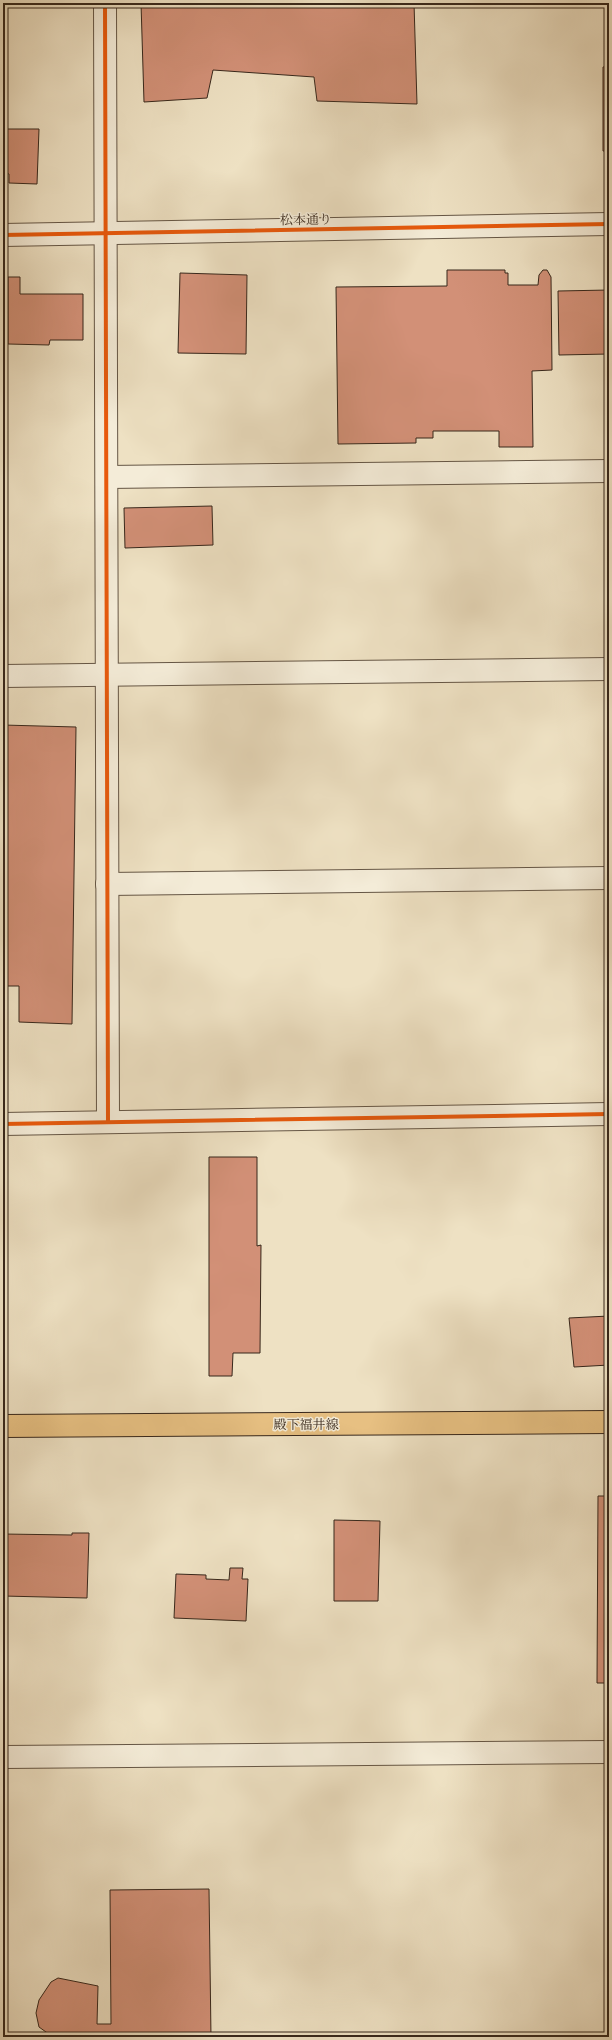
<svg xmlns="http://www.w3.org/2000/svg" width="612" height="2040" viewBox="0 0 612 2040" font-family="'Libre Caslon Text','Noto Serif JP',serif">
  <style>
    .building { fill: #d29077; stroke: #37271b }
    .lines { fill: none; stroke-linecap: round; stroke-linejoin: round }
    .minor-casing { stroke: #655645; stroke-width: 24 }
    .major-casing { stroke: #37271b; stroke-width: 24 }
    .minor { stroke: #f4ecd8; stroke-width: 22 }
    .major { stroke: #e7c082; stroke-width: 22 }
    .cycleway-casing { stroke: #f4ecd8; stroke-width: 6 }
    .cycleway { stroke: #e8590c; stroke-width: 4 }
    .labels { text-anchor: middle; stroke-width: 3; stroke-linejoin: round; paint-order: stroke }
    .street-label { font-size: 13px; fill: #37271b; stroke: #f4ecd8 }
  </style>
  <rect width="100%" height="100%" fill="#eee1c3"/>
  <filter id="stains"><feTurbulence type="fractalNoise" baseFrequency=".005" numOctaves="4"/><feColorMatrix values="0 0 0 0 .2 0 0 0 0 .09 0 0 0 0 .02 0 0 0 .5 -.17"/></filter>
  <radialGradient id="worn" r=".72"><stop offset=".6" stop-color="#630" stop-opacity="0"/><stop offset="1" stop-color="#630" stop-opacity=".3"/></radialGradient>
  <g class="building">
    <path d="M141 3H414L417 104 317 101 314 77 213 70 207 98 144 102Z"/>
    <path d="M609 66V151H603V67Z"/>
    <path d="M7 129H39L37 184 9 183V174L6 173Z"/>
    <path d="M447 270H505V273H508V285H538L539 275 543 270H547L551 277 552 370 532 371 533 447H499V431H433V438H416V443L338 444 336 287 447 286Z"/>
    <path d="M180 273 247 275 246 354 178 353Z"/>
    <path d="M8 277H20V294H83V340H50L49 345 8 344Z"/>
    <path d="M609 290V354L559 355 558 291Z"/>
    <path d="M212 506 213 545 125 548 124 508Z"/>
    <path d="M3 725 76 727 72 1024 19 1022V986H3Z"/>
    <path d="M209 1157H257V1246L261 1245 260 1353H233L232 1376H209Z"/>
    <path d="M609 1316V1365L574 1367 569 1318Z"/>
    <path d="M598 1496H609V1683H597Z"/>
    <path d="M334 1520 380 1521 378 1601H334Z"/>
    <path d="M72 1533H89L87 1598 3 1596V1534L72 1535Z"/>
    <path d="M230 1568H243L242 1579H248L246 1621 174 1618 176 1574 206 1575V1579L229 1580Z"/>
    <path d="M209 1889 211 2037H53L39 2027 36 2013 39 2000 51 1982 58 1978 98 1986 97 2024H111L110 1890Z"/>
  </g>
  <g class="lines">
    <defs>
      <g id="minor">
        <path d="M105 3 108 1122"/>
        <path d="M3 235 609 224"/>
        <path d="M107 477 609 471"/>
        <path d="M3 676 609 669"/>
        <path d="M107 884 609 878"/>
        <path d="M3 1124 609 1114"/>
        <path d="M3 1757 609 1752"/>
      </g>
      <path id="major" d="M3 1426 609 1422"/>
    </defs>
    <use href="#minor" class="minor-casing"/>
    <use href="#major" class="major-casing"/>
    <use href="#minor" class="minor"/>
    <use href="#major" class="major"/>
    <defs>
      <g id="cycleway">
        <path d="M105 3 108 1122"/>
        <path d="M3 235 609 224"/>
        <path d="M3 1124 609 1114"/>
      </g>
    </defs>
    <use href="#cycleway" class="cycleway-casing"/>
    <use href="#cycleway" class="cycleway"/>
  </g>
  <g class="labels">
    <g class="street-label">
      <text transform="translate(306 219) rotate(-1)" y="5">松本通り</text>
      <text x="306" y="1429">殿下福井線</text>
    </g>
  </g>
  <rect width="612" height="2040" fill="none" stroke="#eee1c3" stroke-width="16"/>
  <rect x="4" y="4" width="604" height="2032" fill="none" stroke="#37271b" stroke-width="2"/>
  <rect x="8" y="8" width="596" height="2024" fill="none" stroke="#37271b"/>
  <rect width="100%" height="100%" filter="url(#stains)"/>
  <rect width="100%" height="100%" fill="url(#worn)"/>
</svg>
